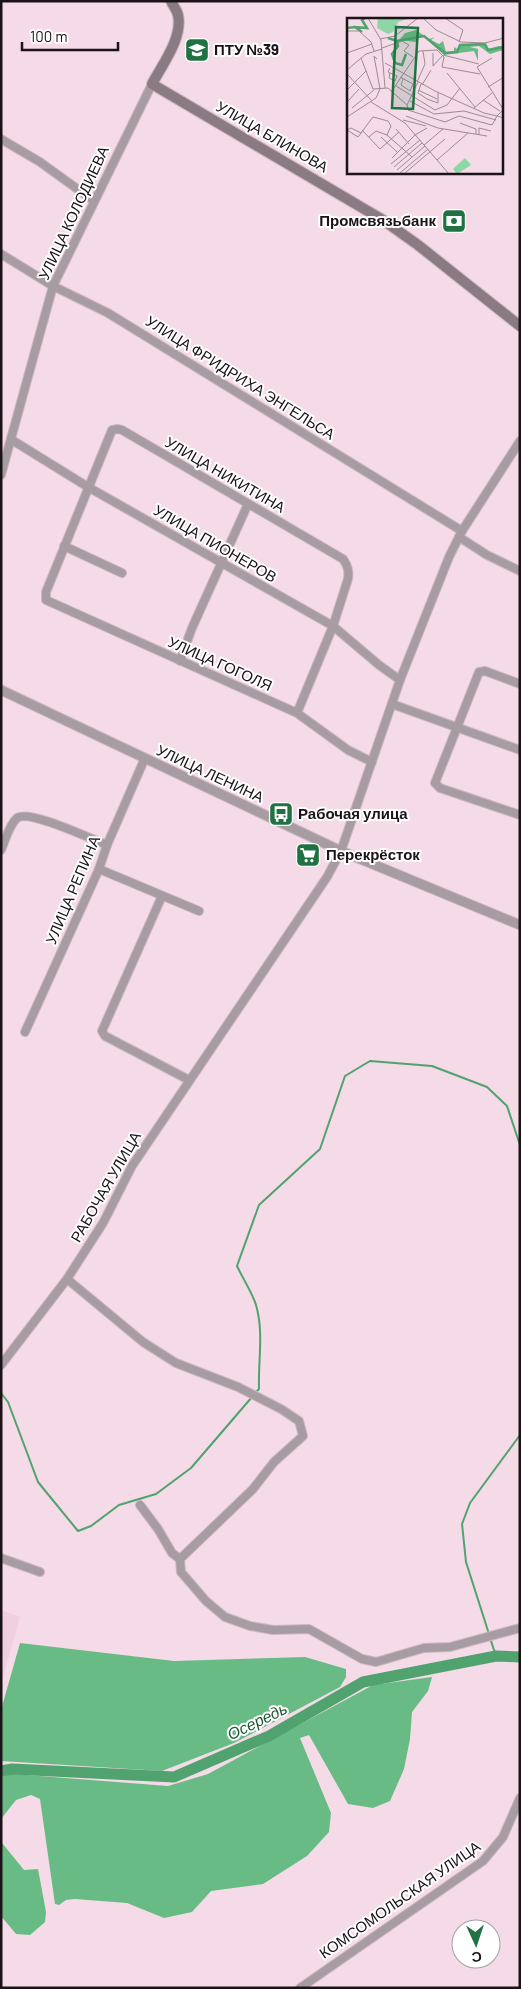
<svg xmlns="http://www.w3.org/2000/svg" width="521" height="1989" viewBox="0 0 521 1989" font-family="Barlow,sans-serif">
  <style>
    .built { fill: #f0cfdf }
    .forest { fill: #69bb85 }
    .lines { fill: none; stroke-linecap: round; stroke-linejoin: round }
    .stream { stroke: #50a26e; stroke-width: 2 }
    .river { stroke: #50a26e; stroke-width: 11 }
    .minor-casing { stroke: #cdb7c2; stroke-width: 10 }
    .tertiary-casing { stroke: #cdb7c2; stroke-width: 11 }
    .secondary-casing { stroke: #cdb7c2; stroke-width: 12 }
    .minor { stroke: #a79ca1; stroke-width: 8 }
    .tertiary { stroke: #a79ca1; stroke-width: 9 }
    .secondary { stroke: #8a7a81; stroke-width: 10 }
    .labels { text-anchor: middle; stroke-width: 4; stroke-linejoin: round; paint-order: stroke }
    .poi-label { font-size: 15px; font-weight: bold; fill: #1b1317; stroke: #fff; text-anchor: start }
    .street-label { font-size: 15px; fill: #1b1317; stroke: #fff }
    .water-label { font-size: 16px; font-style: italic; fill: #1c5834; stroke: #fff }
    .inset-river { fill: none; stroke: #50a26e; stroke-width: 2.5 }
    .inset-road { fill: none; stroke: #9d8b94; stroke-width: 1 }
    .view { fill: #207243; fill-opacity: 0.15; stroke: #207243; stroke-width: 2.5 }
    .inset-edge { fill: none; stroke: #1b1317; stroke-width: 2.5 }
  </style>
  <rect width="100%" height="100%" fill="#f4dbe7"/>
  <path class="built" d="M1 1610 20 1617 1 1684Z"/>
  <g class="forest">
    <path d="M20 1643 174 1661 305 1657 346 1669V1677L340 1687 234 1743 162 1771 1 1761V1710Z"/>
    <path d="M432 1677 428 1691 412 1712 410 1739 404 1769 390 1801 373 1808 348 1804 309 1735 300 1738 331 1813 329 1832 307 1856 263 1884 211 1891 192 1912 164 1918 127 1903 75 1899 66 1900 59 1905 55 1904 40 1799 31 1795 16 1800 1 1819V1773L168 1786 208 1774 373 1685Z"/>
    <path d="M1 1825 2 1843 24 1870 38 1869 46 1912 45 1922 30 1935 16 1934 1 1916Z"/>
  </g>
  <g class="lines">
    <g class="stream">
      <path d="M1 1393 8 1402 38 1482 78 1531 91 1526 119 1505 156 1494 191 1468 252 1397"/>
      <path d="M255 1393 259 1389C258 1361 264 1332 256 1305 252 1292 243 1279 237 1266L259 1205 320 1149 345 1076 370 1061 432 1066 487 1087 507 1106 520 1145"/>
      <path d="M489 1634 466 1562 462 1524 470 1503 520 1435"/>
      <path d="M490 1638 496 1656"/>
    </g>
    <path class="river" d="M1 1771 12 1769 174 1777 269 1736 363 1682 496 1656 520 1657"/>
    <defs>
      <g id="minor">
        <path d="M1 139 40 162 94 201"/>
        <path d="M1 254 53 286 108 313 462 531"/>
        <path d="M12 440 88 487 333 626 379 665 400 680"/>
        <path d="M1 475 53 286 152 84"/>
        <path d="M459 537 487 555 520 571"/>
        <path d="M64 546 122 573"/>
        <path d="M180 661 192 628 248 504"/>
        <path d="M520 684 485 671 479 672 435 783 440 788 520 815"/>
        <path d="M392 704 520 750"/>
        <path d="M297 713 333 626 348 579C349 571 348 566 343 559L122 430 118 429 112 430 46 592V600L297 713 348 750 372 762"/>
        <path d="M1 850C5 841 9 825 17 818 29 809 91 839 107 845"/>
        <path d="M99 869 199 911"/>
        <path d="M162 896 102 1031 105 1036 189 1080"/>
        <path d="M25 1032 99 869 107 845 145 758"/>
        <path d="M67 1279 143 1342 176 1363 238 1387 281 1409 299 1421 303 1436 274 1462 253 1489 180 1559 181 1572 206 1601 225 1617 250 1626 273 1630 309 1629 362 1659 376 1662 424 1648 450 1647 520 1628"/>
        <path d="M1 1365 67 1279 103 1223 132 1166 327 877 341 851 400 680 449 557 462 531 520 441"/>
        <path d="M140 1505 158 1529 172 1553 180 1559"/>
        <path d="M1 1558 40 1572"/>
        <path d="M300 1988 483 1861 503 1837 520 1798"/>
      </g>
      <path id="tertiary" d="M1 690 341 851 520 925"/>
      <path id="secondary" d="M171 1C173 6 177 10 178 15 183 38 162 65 152 84L383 220 418 245 520 326"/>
    </defs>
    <use href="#minor" class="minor-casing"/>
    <use href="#tertiary" class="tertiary-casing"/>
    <use href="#secondary" class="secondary-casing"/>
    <use href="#minor" class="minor"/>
    <use href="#tertiary" class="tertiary"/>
    <use href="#secondary" class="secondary"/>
  </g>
  <defs>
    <symbol id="university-square" viewBox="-11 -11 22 22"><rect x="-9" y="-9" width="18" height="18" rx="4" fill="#207243" stroke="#fff"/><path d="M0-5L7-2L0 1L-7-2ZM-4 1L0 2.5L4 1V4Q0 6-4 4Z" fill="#fff"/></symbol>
    <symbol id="bank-square" viewBox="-11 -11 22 22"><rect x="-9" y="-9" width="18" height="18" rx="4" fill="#207243" stroke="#fff"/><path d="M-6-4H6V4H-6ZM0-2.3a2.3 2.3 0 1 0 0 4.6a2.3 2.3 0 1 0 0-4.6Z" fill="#fff"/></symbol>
    <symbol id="bus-square" viewBox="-11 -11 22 22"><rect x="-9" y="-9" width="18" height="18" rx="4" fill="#207243" stroke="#fff"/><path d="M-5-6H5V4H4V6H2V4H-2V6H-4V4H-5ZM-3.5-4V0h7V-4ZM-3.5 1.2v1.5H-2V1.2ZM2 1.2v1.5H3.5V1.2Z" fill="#fff"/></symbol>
    <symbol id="supermarket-square" viewBox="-11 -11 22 22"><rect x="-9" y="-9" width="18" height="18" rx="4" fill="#207243" stroke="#fff"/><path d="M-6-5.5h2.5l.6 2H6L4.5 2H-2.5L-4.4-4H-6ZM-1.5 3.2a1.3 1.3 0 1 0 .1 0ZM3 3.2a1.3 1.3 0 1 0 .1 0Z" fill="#fff"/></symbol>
  </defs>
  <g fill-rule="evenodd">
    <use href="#university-square" x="183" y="36" width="28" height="28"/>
    <use href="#bank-square" x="440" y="207" width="28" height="28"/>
    <use href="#bus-square" x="267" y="800" width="28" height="28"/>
    <use href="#supermarket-square" x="294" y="841" width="28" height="28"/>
  </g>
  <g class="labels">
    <g class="poi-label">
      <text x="214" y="55">ПТУ №39</text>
      <text x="436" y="226" text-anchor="end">Промсвязьбанк</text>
      <text x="298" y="819">Рабочая улица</text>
      <text x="326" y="860">Перекрёсток</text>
    </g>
    <g class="street-label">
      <text transform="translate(272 137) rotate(30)" y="5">УЛИЦА БЛИНОВА</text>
      <text transform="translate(74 213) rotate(-65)" y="5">УЛИЦА КОЛОДИЕВА</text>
      <text transform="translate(240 378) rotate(32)" y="5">УЛИЦА ФРИДРИХА ЭНГЕЛЬСА</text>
      <text transform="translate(225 475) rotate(30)" y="5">УЛИЦА НИКИТИНА</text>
      <text transform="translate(215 544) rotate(30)" y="5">УЛИЦА ПИОНЕРОВ</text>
      <text transform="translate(220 664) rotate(24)" y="5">УЛИЦА ГОГОЛЯ</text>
      <text transform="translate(210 774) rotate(25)" y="5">УЛИЦА ЛЕНИНА</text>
      <text transform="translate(73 890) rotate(-67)" y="5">УЛИЦА РЕПИНА</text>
      <text transform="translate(106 1187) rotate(-60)" y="5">РАБОЧАЯ УЛИЦА</text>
      <text transform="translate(400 1900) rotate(-35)" y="5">КОМСОМОЛЬСКАЯ УЛИЦА</text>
    </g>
    <g class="water-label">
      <text transform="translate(257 1721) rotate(-26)" y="6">Осередь</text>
    </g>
  </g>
  <g transform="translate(347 18)">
    <rect width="156" height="156" fill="#f4dbe7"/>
    <path d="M31 0H63L51 4 46 14 41 16 30 10ZM118 140 124 147 110 156 106 151Z" fill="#8dd6a5"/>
    <path d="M69 12 82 21 88 19 84 22 92 26 96 23 99 34 107 33V29L110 31 114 26H138L142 31 152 28 156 29V32L143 36 132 28 123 29 131 31V43L127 33 97 37 77 19H71L69 24 52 22 58 15Z" fill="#69bb85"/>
    <path class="inset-river" d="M6 9 20 10 15 2 18 0M0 10 8 9 15 14M41 20 50 23 77 18 98 35 110 34 113 27 138 26 141 32 157 29M50 23 51 28 45 36 48 45 55 47 59 36"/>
    <path class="inset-road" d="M21 0 34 22 38 70M76 0 89 12 114 24 138 25 157 20M98 0 116 12 112 24M0 13H12L24 24 27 33M33 21 48 18 71 0M35 30 55 23 62 27 57 33 66 39M0 35 25 26M86 35V48L96 37M96 37 132 46M14 40 26 71 41 70 60 87 61 92 98 104 112 98 145 107 150 98 157 100M145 40 130 49 156 91M30 41 27 38 33 71M38 45 88 73 137 95 150 98 157 91M43 50 41 54 50 58 48 63 42 60 43 55M0 52 19 36 35 31M100 55 128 89M0 56 25 83M53 59 66 66 63 73 54 67 56 61M70 64 78 46 76 33M74 66 71 75 80 81 91 85V75M75 67 84 52M49 68 88 92 100 87 113 70M141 69 157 59M0 72 19 53M71 72 90 81M44 74 72 33 90 32 97 39 95 49 133 56M136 82 153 93M1 83 12 71M63 83 87 96 117 93 149 102M24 84 58 105 102 156M60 87 71 64M5 90 27 72M127 90 145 75M59 98 91 110 140 118M0 99 29 80 33 71M56 102 79 108M113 105 129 111V116M49 111 62 126M0 112 4 110 14 115 26 99 41 103M0 112 11 119 15 114M15 112 33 131 52 114M40 117 44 108 41 103M132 117V110L144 113M22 119 29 113 40 117 65 139M34 119 51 135M77 127 96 111M45 140 68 117 80 110M90 142 121 115M44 146 73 122M47 149 75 125M50 152 78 128M53 155 81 131M58 155 98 121"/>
    <path class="view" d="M49 9 71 10 66 91 45 90Z"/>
    <rect width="156" height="156" class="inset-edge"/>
  </g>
  <rect width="521" height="1989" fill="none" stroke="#1b1317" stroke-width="5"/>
  <g transform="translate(476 1944) rotate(177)"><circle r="24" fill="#ffffff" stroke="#a4a1a2"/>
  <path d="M0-4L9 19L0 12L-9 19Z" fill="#207243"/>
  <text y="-8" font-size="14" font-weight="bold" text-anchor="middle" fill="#1b1317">С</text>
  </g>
  <path d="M22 42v8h96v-8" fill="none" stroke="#1b1317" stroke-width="2.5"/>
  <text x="30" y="42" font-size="15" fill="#1b1317" stroke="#ffffff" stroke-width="4" paint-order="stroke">100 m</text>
</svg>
